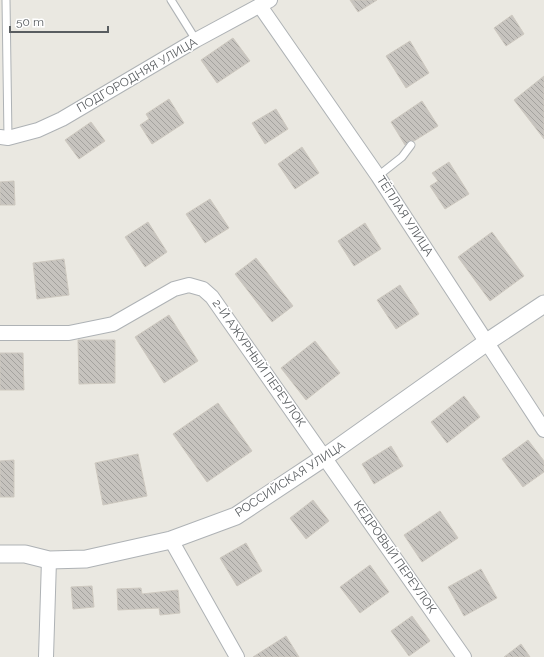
<svg xmlns="http://www.w3.org/2000/svg" width="544" height="657" viewBox="0 0 544 657" font-family="Raleway,sans-serif">
  <style>
    .building { fill: url(#building-back-hatch); stroke: #cec9c0 }
    .lines { fill: none; stroke-linecap: round; stroke-linejoin: round }
    .service-casing { stroke: #aeb2b5; stroke-width: 9 }
    .minor-casing { stroke: #aeb2b5; stroke-width: 16 }
    .tertiary-casing { stroke: #aeb2b5; stroke-width: 19 }
    .service { stroke: #fff; stroke-width: 7 }
    .minor { stroke: #fff; stroke-width: 14 }
    .tertiary { stroke: #fff; stroke-width: 17 }
    .labels { text-anchor: middle; stroke-width: 3; stroke-linejoin: round; paint-order: stroke }
    .street-label { font-size: 12px; fill: #595d60; stroke: #fff }
  </style>
  <defs>
    <pattern id="building-back-hatch" width="6" height="6" patternUnits="userSpaceOnUse"><rect width="6" height="6" fill="#c6c3be"/><path d="M-1 5l2 2M0 0l6 6M5-1l2 2" fill="none" stroke="#a4a29e"/></pattern>
  </defs>
  <rect width="100%" height="100%" fill="#eae8e1"/>
  <g class="building">
    <path d="M350 0H377L358 12Z"/>
    <path d="M512 15 524 34 506 46 494 28Z"/>
    <path d="M233 38 250 61 217 83 201 60Z"/>
    <path d="M410 41 429 73 406 88 386 56Z"/>
    <path d="M544 76V139L514 100Z"/>
    <path d="M169 99 184 123 152 144 140 125 149 119 146 114Z"/>
    <path d="M422 101 438 126 414 141H409L405 145 391 122Z"/>
    <path d="M276 109 288 129 265 144 252 123Z"/>
    <path d="M91 122 105 141 79 159 65 140Z"/>
    <path d="M302 147 319 173 295 189 278 164Z"/>
    <path d="M449 162 469 194 445 209 430 186 438 181 432 173Z"/>
    <path d="M14 181 15 205H0V182Z"/>
    <path d="M210 199 229 228 205 243 186 214Z"/>
    <path d="M148 222 167 252 145 267 125 237Z"/>
    <path d="M365 223 381 249 354 266 338 241Z"/>
    <path d="M492 232 524 276 490 301 458 257Z"/>
    <path d="M256 258 293 306 272 322 235 274Z"/>
    <path d="M64 259 69 295 37 299 33 263Z"/>
    <path d="M400 285 419 314 396 329 377 300Z"/>
    <path d="M169 315 198 361 164 383 135 337Z"/>
    <path d="M78 340H115V383L79 384Z"/>
    <path d="M315 341 340 373 306 400 281 368Z"/>
    <path d="M0 353H23L24 390H0Z"/>
    <path d="M464 396 480 417 447 443 431 422Z"/>
    <path d="M218 403 252 451 207 482 173 434Z"/>
    <path d="M528 440 544 461V472L523 487 502 459Z"/>
    <path d="M391 446 403 466 374 484 362 464Z"/>
    <path d="M138 454 147 496 103 505 95 463Z"/>
    <path d="M14 460V497H0V461Z"/>
    <path d="M313 500 329 521 306 539 290 518Z"/>
    <path d="M440 511 458 538 422 562 404 535Z"/>
    <path d="M246 543 262 571 237 586 220 558Z"/>
    <path d="M370 565 389 592 360 613 340 587Z"/>
    <path d="M481 569 497 598 464 616 448 587Z"/>
    <path d="M92 586 94 607 73 609 71 587Z"/>
    <path d="M141 588 142 594 178 590 180 613 160 615 159 608 118 610 117 589Z"/>
    <path d="M412 616 430 641 409 656 391 631Z"/>
    <path d="M286 636 299 657H253Z"/>
    <path d="M521 644 530 657H504Z"/>
  </g>
  <g class="lines">
    <defs>
      <g id="service">
        <path d="M6 0 8 138"/>
        <path d="M171 0 196 40"/>
        <path d="M378 176 402 157 411 145"/>
      </g>
      <g id="minor">
        <path d="M260 6 378 176 544 430"/>
        <path d="M0 137 8 138 38 130 62 119 196 40 270 0"/>
        <path d="M0 333H69L113 324 174 289 189 285 203 289 212 297 464 657"/>
        <path d="M171 540 237 657"/>
        <path d="M46 657 49 560"/>
      </g>
      <path id="tertiary" d="M0 554H25L49 560 86 559 171 540 236 516 325 457 487 342 544 304"/>
    </defs>
    <use href="#service" class="service-casing"/>
    <use href="#minor" class="minor-casing"/>
    <use href="#tertiary" class="tertiary-casing"/>
    <use href="#service" class="service"/>
    <use href="#minor" class="minor"/>
    <use href="#tertiary" class="tertiary"/>
  </g>
  <g class="labels">
    <g class="street-label">
      <text transform="translate(137 75) rotate(-30)" y="4">ПОДГОРОДНЯЯ УЛИЦА</text>
      <text transform="translate(405 216) rotate(57)" y="4">ТЁПЛАЯ УЛИЦА</text>
      <text transform="translate(259 363) rotate(55)" y="4">2-Й АЖУРНЫЙ ПЕРЕУЛОК</text>
      <text transform="translate(290 479) rotate(-33)" y="4">РОССИЙСКАЯ УЛИЦА</text>
      <text transform="translate(395 557) rotate(55)" y="4">КЕДРОВЫЙ ПЕРЕУЛОК</text>
    </g>
  </g>
  <path d="M10 26v6h98v-6" fill="none" stroke="#595d60" stroke-width="2"/>
  <text x="16" y="26" font-size="12" fill="#595d60" stroke="#ffffff" stroke-width="3" paint-order="stroke">50 m</text>
</svg>
